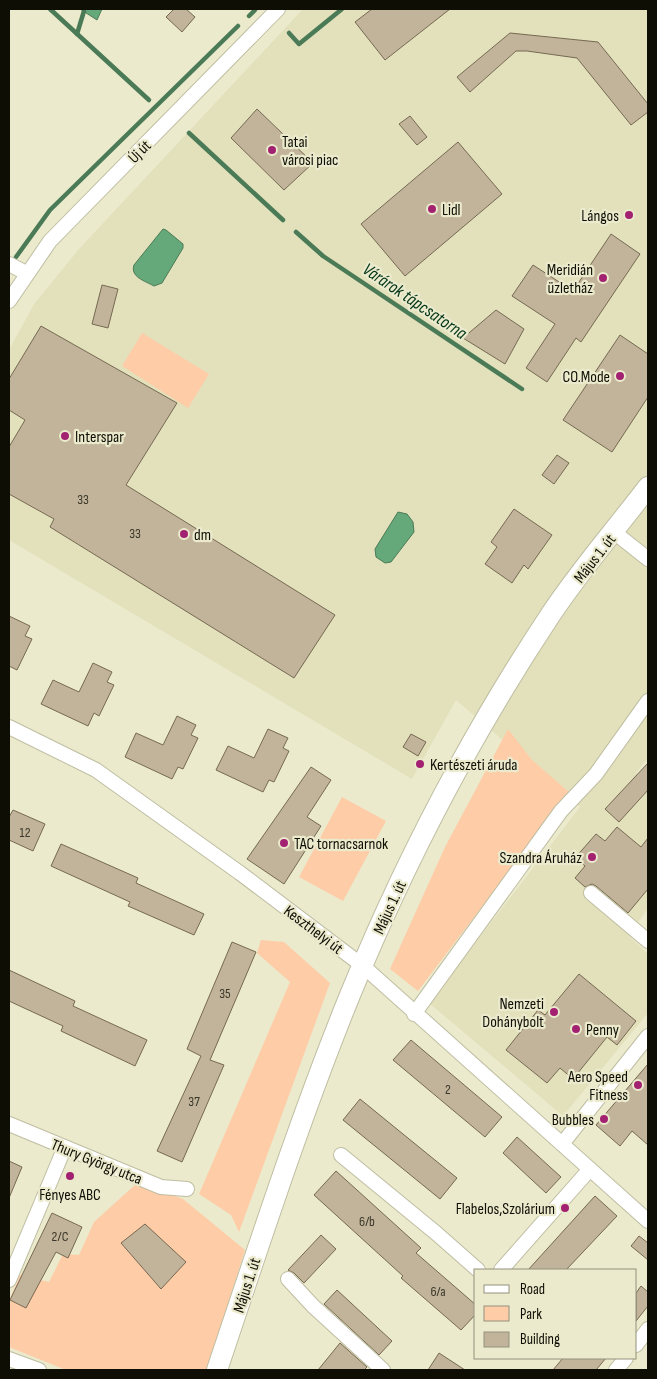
<svg xmlns="http://www.w3.org/2000/svg" width="657" height="1379" viewBox="0 0 657 1379" font-family="'Sofia Sans Condensed',sans-serif">
  <style>
    .built { fill: #e2e1bc }
    .green { fill: #fecca7 }
    .water { fill: #65a879; stroke: #4b7a56 }
    .lines { fill: none; stroke-linecap: round; stroke-linejoin: round }
    .stream { stroke: #4b7a56; stroke-width: 4.5 }
    .building { fill: #c2b49a; stroke: #766952 }
    .street-casing { stroke: #bfbea2; stroke-width: 16 }
    .secondary-casing { stroke: #bfbea2; stroke-width: 22 }
    .street { stroke: #fff; stroke-width: 14 }
    .secondary { stroke: #fff; stroke-width: 20 }
    .poi-dot { fill: #a22171; stroke: #ebeacd; stroke-width: 2 }
    .labels { text-anchor: middle; stroke-width: 4.5; stroke-linejoin: round; paint-order: stroke }
    .number-label { font-size: 14px; fill: #3b382a }
    .poi-label { font-size: 16px; fill: #0e0e05; stroke: #ebeacd; text-anchor: end }
    .street-label { font-size: 16px; fill: #0e0e05; stroke: #ebeacd }
    .water-label { font-size: 18px; font-style: italic; fill: #003517; stroke: #ebeacd }
  </style>
  <rect width="100%" height="100%" fill="#ebeacd"/>
  <path class="built" d="M303 9H646L648 12V758L636 773 648 784V908L629 936 648 954V1013L563 1116 429 1003 580 807 456 700 412 779 9 540V350L34 304 79 249Z"/>
  <g class="green">
    <path d="M142 333 209 374 188 408 122 366Z"/>
    <path d="M508 729 532 760 569 792 418 991 390 969 445 847Z"/>
    <path d="M342 797 386 821 343 901 299 877Z"/>
    <path d="M261 940 284 942 330 983 239 1232 231 1215 199 1194 290 982 257 953Z"/>
    <path d="M137 1183 183 1199 245 1250 207 1370H66L9 1347V1301L20 1275 49 1282 63 1254 79 1255 94 1222Z"/>
  </g>
  <g class="water">
    <path d="M80 9H102L97 20Z"/>
    <path d="M163 229 166 230 183 244V248L162 283 154 286C145 281 130 277 134 265Z"/>
    <path d="M398 512 407 514 413 522 414 532 391 562 385 563 376 557 375 549Z"/>
  </g>
  <g class="lines">
    <g class="stream">
      <path d="M50 9 149 100"/>
      <path d="M249 16 255 10"/>
      <path d="M289 33 299 44 342 9"/>
      <path d="M77 34 84 11"/>
      <path d="M189 133 283 220"/>
      <path d="M296 232 323 256 522 389"/>
      <path d="M16 257 50 210 238 26"/>
    </g>
  </g>
  <g class="building">
    <path d="M174 9H186L195 17 182 32 166 17Z"/>
    <path d="M372 9H450L385 60 355 22Z"/>
    <path d="M510 33 598 42 648 104V112L631 125 577 58 527 51H516L470 92 457 77Z"/>
    <path d="M257 109 313 163 284 190 231 138Z"/>
    <path d="M410 116 427 137 417 145 399 124Z"/>
    <path d="M458 142 502 194 405 276 361 224Z"/>
    <path d="M611 234 640 254 581 342 576 338 547 382 526 368 555 324 512 296 533 265 573 291Z"/>
    <path d="M102 285 118 289 108 328 92 324Z"/>
    <path d="M496 310 524 329 505 364 463 338Z"/>
    <path d="M41 326 177 403 126 485 335 615 294 678 50 527 54 519 9 494V447L25 420 9 410V379Z"/>
    <path d="M620 335 648 354V397L612 452 563 420Z"/>
    <path d="M557 455 569 463 554 484 542 475Z"/>
    <path d="M514 509 552 535 528 569 524 565 512 583 485 564 497 547 491 542Z"/>
    <path d="M9 616 30 626 25 636 32 639 17 670 9 666Z"/>
    <path d="M93 663 112 672 107 682 114 685 99 716 94 713 88 726 41 704 53 680 79 692Z"/>
    <path d="M177 716 196 725 191 735 198 738 183 769 178 767 172 779 125 757 136 733 163 745Z"/>
    <path d="M268 729 288 738 283 748 289 751 274 782 269 780 263 792 216 770 228 746 254 758Z"/>
    <path d="M411 734 426 742 418 756 403 747Z"/>
    <path d="M648 763V790L619 822 605 809Z"/>
    <path d="M311 767 331 780 307 817 321 826 284 884 247 859Z"/>
    <path d="M13 810 45 824 33 851 9 840V817Z"/>
    <path d="M617 827 641 847 648 838V889L628 913 596 886 592 884 585 887 575 878 585 866 575 858 596 834 605 841Z"/>
    <path d="M61 844 138 878 136 883 204 914 194 935 128 906 130 902 51 866Z"/>
    <path d="M232 942 256 952 210 1060 224 1065 182 1162 157 1151 201 1056 187 1049Z"/>
    <path d="M9 970 75 1001 73 1006 147 1040 135 1066 61 1031 63 1026 9 1001Z"/>
    <path d="M579 974 636 1021 617 1045 607 1037 573 1079 560 1068 547 1083 506 1050 538 1010 545 1015Z"/>
    <path d="M411 1040 502 1117 485 1137 393 1060Z"/>
    <path d="M648 1064V1145L632 1131 620 1146 596 1125Z"/>
    <path d="M360 1099 457 1178 440 1199 343 1120Z"/>
    <path d="M517 1137 561 1177 546 1193 503 1153Z"/>
    <path d="M9 1161 22 1167 9 1198Z"/>
    <path d="M336 1171 421 1248 416 1253 476 1305V1314L461 1330 401 1278 403 1276 314 1195Z"/>
    <path d="M595 1196 617 1216 566 1270H528Z"/>
    <path d="M52 1213 82 1227 68 1258 56 1252 26 1308 10 1300Z"/>
    <path d="M145 1224 186 1262 161 1289 121 1243Z"/>
    <path d="M321 1235 336 1249 304 1283 294 1273 288 1270Z"/>
    <path d="M639 1236 648 1243V1260L631 1246Z"/>
    <path d="M641 1286 648 1292V1306L636 1321V1293Z"/>
    <path d="M337 1290 392 1341 379 1355 324 1304Z"/>
    <path d="M340 1343 367 1367 364 1370H318Z"/>
    <path d="M439 1353 465 1370H428Z"/>
    <path d="M563 1358H606L596 1370H553Z"/>
  </g>
  <g class="lines">
    <defs>
      <g id="street">
        <path d="M9 264 26 273"/>
        <path d="M9 301 50 241 278 9"/>
        <path d="M614 532 648 559"/>
        <path d="M9 727 96 770 240 873 363 966 648 1221"/>
        <path d="M591 893 648 941"/>
        <path d="M414 1014 561 811 596 774 648 701"/>
        <path d="M9 1124 161 1187 187 1189"/>
        <path d="M562 1144 648 1036"/>
        <path d="M341 1155 436 1233 478 1270"/>
        <path d="M501 1270 590 1169"/>
        <path d="M288 1279 313 1306 383 1370"/>
        <path d="M9 1280 64 1149"/>
        <path d="M636 1345 648 1329"/>
        <path d="M9 1359 39 1370"/>
        <path d="M616 1370 626 1358"/>
      </g>
      <path id="secondary" d="M217 1370C259 1245 300 1118 350 995 404 863 472 733 551 614 581 569 616 529 648 487"/>
    </defs>
    <use href="#street" class="street-casing"/>
    <use href="#secondary" class="secondary-casing"/>
    <use href="#street" class="street"/>
    <use href="#secondary" class="secondary"/>
  </g>
  <g class="poi-dot">
    <circle cx="272" cy="150" r="5"/>
    <circle cx="432" cy="209" r="5"/>
    <circle cx="629" cy="215" r="5"/>
    <circle cx="603" cy="278" r="5"/>
    <circle cx="620" cy="376" r="5"/>
    <circle cx="65" cy="436" r="5"/>
    <circle cx="184" cy="534" r="5"/>
    <circle cx="420" cy="764" r="5"/>
    <circle cx="284" cy="843" r="5"/>
    <circle cx="592" cy="857" r="5"/>
    <circle cx="554" cy="1012" r="5"/>
    <circle cx="576" cy="1029" r="5"/>
    <circle cx="638" cy="1085" r="5"/>
    <circle cx="604" cy="1119" r="5"/>
    <circle cx="70" cy="1176" r="5"/>
    <circle cx="565" cy="1208" r="5"/>
  </g>
  <g class="labels">
    <g class="number-label">
      <text x="83" y="504">33</text>
      <text x="135" y="538">33</text>
      <text x="25" y="837">12</text>
      <text x="225" y="998">35</text>
      <text x="448" y="1094">2</text>
      <text x="194" y="1106">37</text>
      <text x="367" y="1226">6/b</text>
      <text x="60" y="1241">2/C</text>
      <text x="438" y="1296">6/a</text>
    </g>
    <g class="poi-label">
      <text x="282" y="147" text-anchor="start">Tatai<tspan x="282" dy="18">városi piac</tspan></text>
      <text x="442" y="215" text-anchor="start">Lidl</text>
      <text x="619" y="221">Lángos</text>
      <text x="593" y="275">Meridián<tspan x="593" dy="18">üzletház</tspan></text>
      <text x="610" y="382">CO.Mode</text>
      <text x="75" y="442" text-anchor="start">Interspar</text>
      <text x="194" y="540" text-anchor="start">dm</text>
      <text x="430" y="770" text-anchor="start">Kertészeti áruda</text>
      <text x="294" y="849" text-anchor="start">TAC tornacsarnok</text>
      <text x="582" y="863">Szandra Áruház</text>
      <text x="544" y="1009">Nemzeti<tspan x="544" dy="18">Dohánybolt</tspan></text>
      <text x="586" y="1035" text-anchor="start">Penny</text>
      <text x="628" y="1082">Aero Speed<tspan x="628" dy="18">Fitness</tspan></text>
      <text x="594" y="1125">Bubbles</text>
      <text x="70" y="1200" text-anchor="middle">Fényes ABC</text>
      <text x="555" y="1214">Flabelos,Szolárium</text>
    </g>
    <g class="street-label">
      <text transform="translate(139 151) rotate(-45)" y="6">Új út</text>
      <text transform="translate(594 558) rotate(-52)" y="6">Május 1. út</text>
      <text transform="translate(389 907) rotate(-65)" y="6">Május 1. út</text>
      <text transform="translate(314 929) rotate(37)" y="6">Keszthelyi út</text>
      <text transform="translate(97 1161) rotate(22)" y="6">Thury György utca</text>
      <text transform="translate(246 1285) rotate(-72)" y="6">Május 1. út</text>
    </g>
    <g class="water-label">
      <text transform="translate(415 301) rotate(34)" y="6">Várárok tápcsatorna</text>
    </g>
  </g>
  <rect width="657" height="1379" fill="none" stroke="#0e0e05" stroke-width="20"/>
  <rect x="474" y="1269" width="162" height="90" fill="#ebeacd" stroke="#93927d"/>
  <rect x="484" y="1285" width="25" height="8" fill="#ffffff" stroke="#93927d"/>
  <text x="520" y="1294" font-size="15" fill="#0e0e05">Road</text>
  <rect x="484" y="1306" width="25" height="15" fill="#fecca7" stroke="#93927d"/>
  <text x="520" y="1319" font-size="15" fill="#0e0e05">Park</text>
  <rect x="484" y="1332" width="25" height="15" fill="#c2b49a" stroke="#93927d"/>
  <text x="520" y="1344" font-size="15" fill="#0e0e05">Building</text>
</svg>
